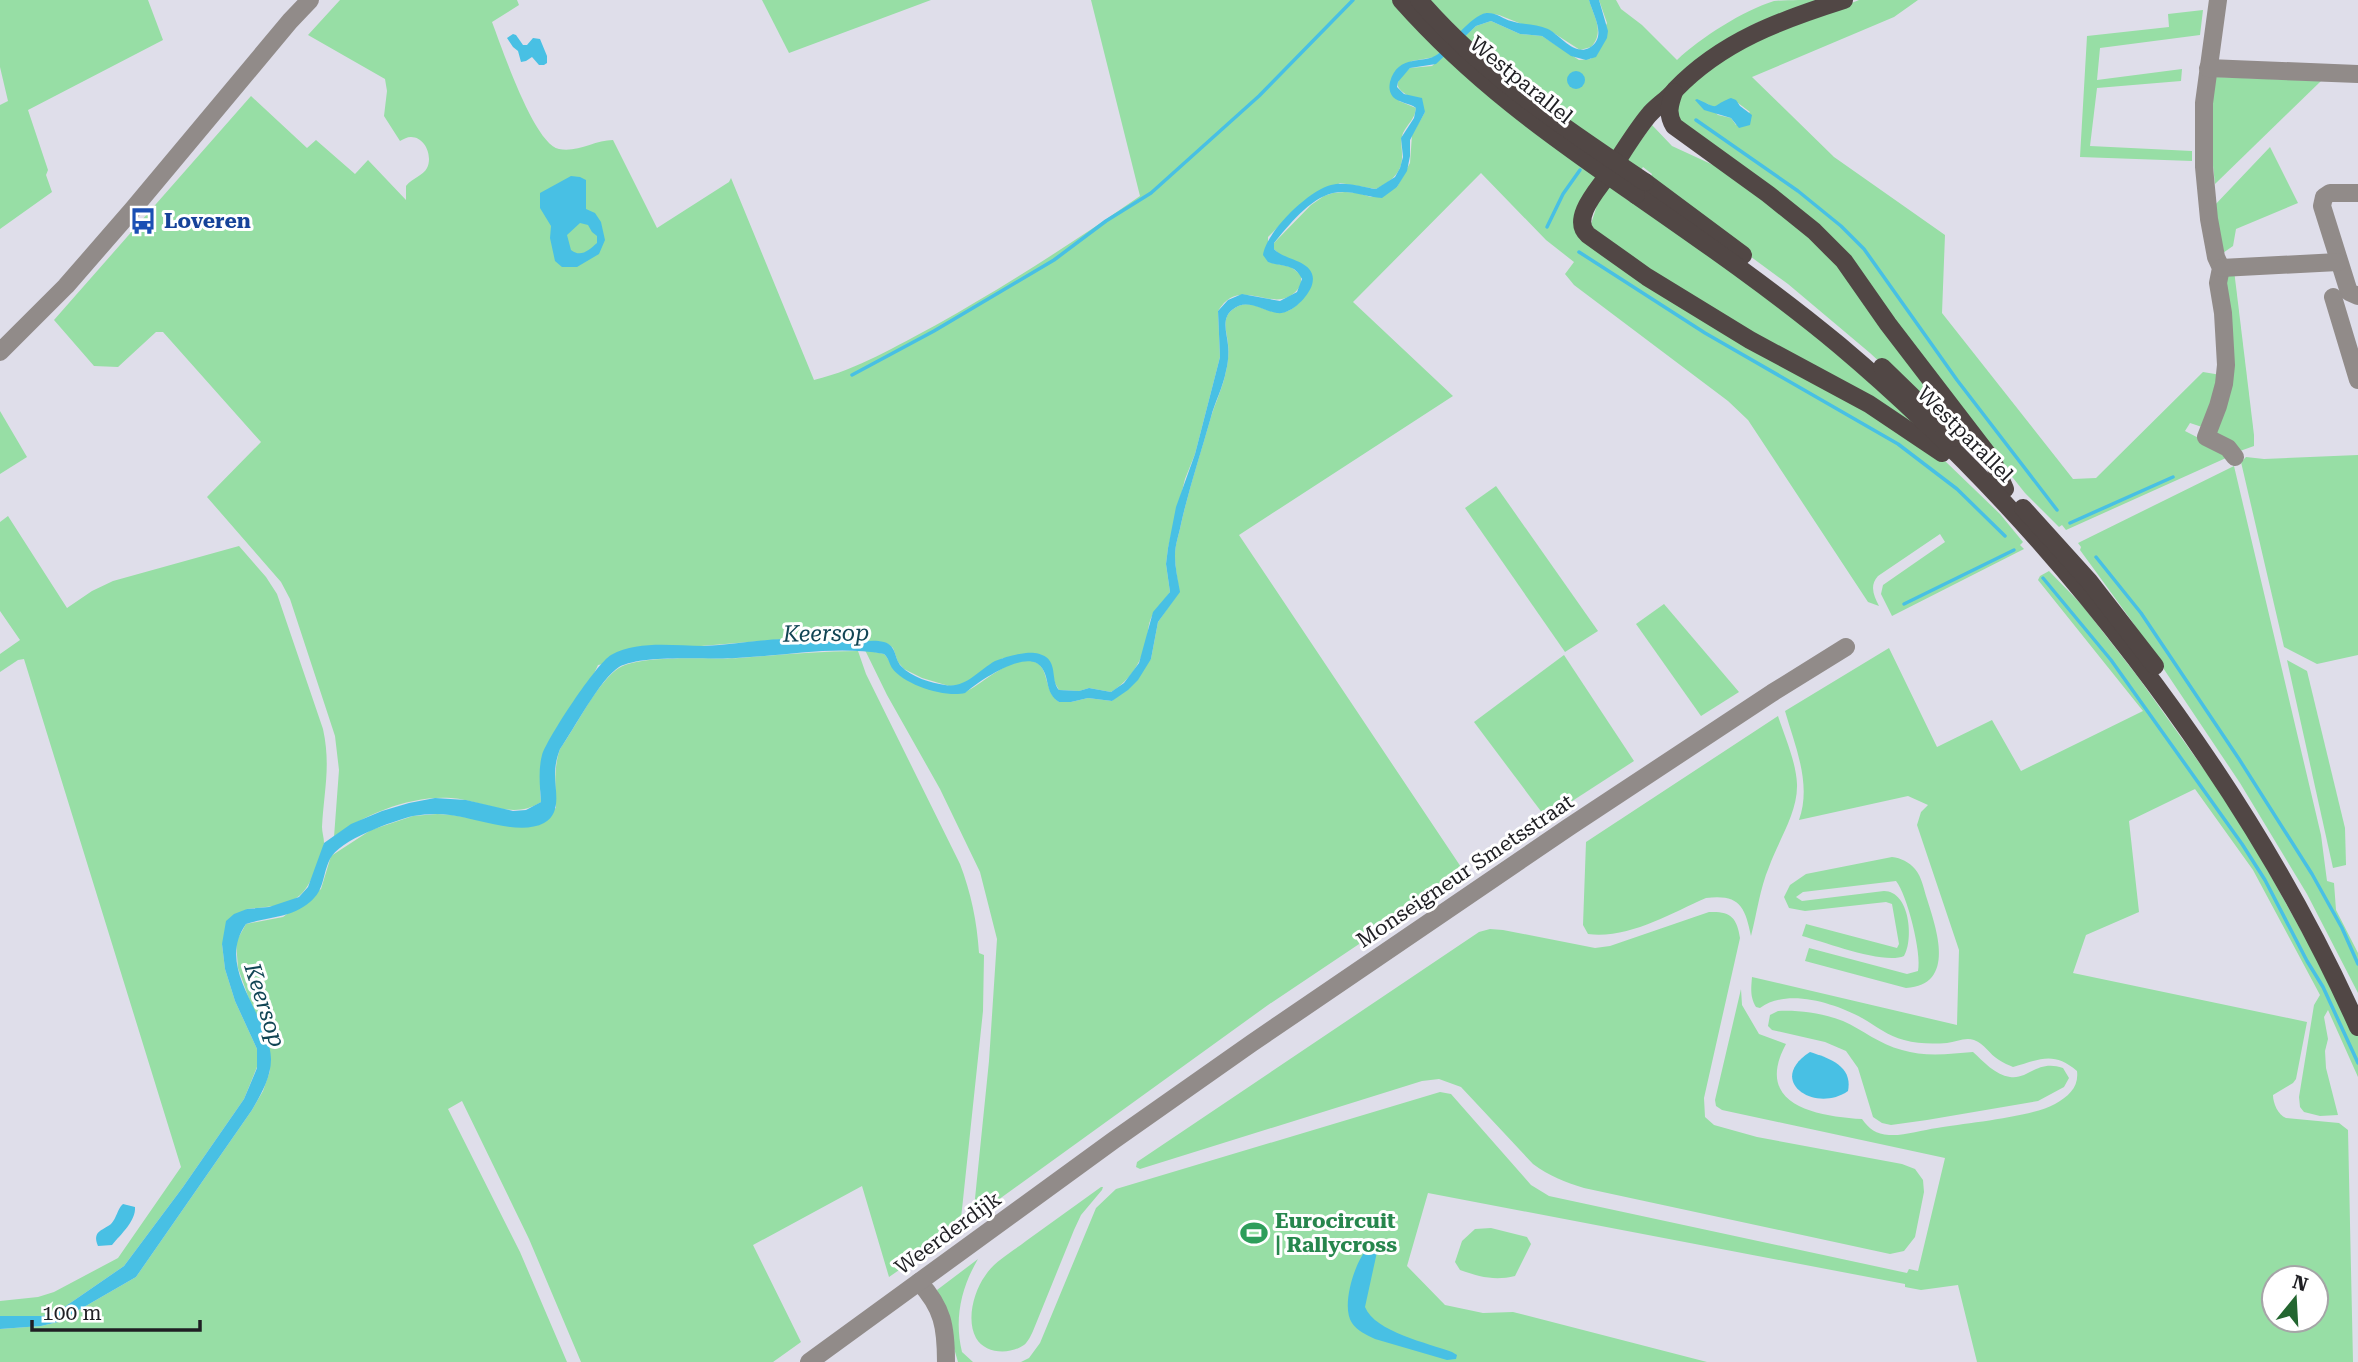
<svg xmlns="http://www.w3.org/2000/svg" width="2358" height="1362" viewBox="0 0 2358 1362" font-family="'Roboto Serif',serif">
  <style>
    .green { fill: #97dea5; fill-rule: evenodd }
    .water { fill: #48c0e4; fill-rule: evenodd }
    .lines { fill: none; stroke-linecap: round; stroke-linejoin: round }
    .stream { stroke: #48c0e4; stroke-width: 3.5 }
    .minor { stroke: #918b89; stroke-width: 18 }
    .major { stroke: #514745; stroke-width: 18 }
    .major-bridge { stroke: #514745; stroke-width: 18 }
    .labels { text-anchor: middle; stroke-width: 6; stroke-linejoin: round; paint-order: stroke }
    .street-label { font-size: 21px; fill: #1f1f23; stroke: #fff }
    .transit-label { font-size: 21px; font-weight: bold; fill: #164399; stroke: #fff; text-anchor: start }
    .leisure-label { font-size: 21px; font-weight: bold; fill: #27864d; stroke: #fff; text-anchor: start }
    .water-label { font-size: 23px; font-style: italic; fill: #114554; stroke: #fff }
  </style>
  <rect width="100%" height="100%" fill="#dfdeea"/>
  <g class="green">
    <path d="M0 0H148L163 40 28 110 48 170 46 175 52 192 0 229V105L8 101 0 67Z"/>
    <path d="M340 0H517L519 5 492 22C502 48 534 144 559 149 577 153 595 140 613 140L657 228 729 182 731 178 814 380C859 369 896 346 936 325 1007 285 1074 242 1140 196L1091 0H1589C1594 17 1605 32 1591 47L1580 50 1549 30 1524 25 1499 15 1486 13 1481 16 1435 57 1412 61 1394 74 1399 101 1416 108C1415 119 1408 123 1403 133 1400 141 1402 147 1402 155 1403 173 1390 182 1376 189L1340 183 1302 203 1268 237V262L1291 267 1301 275V285C1277 322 1242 271 1218 311L1220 357 1195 454 1185 479 1168 548 1166 564 1170 592C1164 602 1156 607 1151 618 1148 625 1148 632 1147 639 1142 661 1131 680 1111 692L1089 688 1079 691 1059 690 1055 683 1049 660 1003 658 962 685 949 686 922 678 904 669 898 662 893 648 888 644 877 641 855 642 785 639 701 646 598 665 540 791 541 802C512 821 482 800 451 798 412 795 364 814 334 837L339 770 335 736 290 599 281 582 207 497 261 442 163 332H156L118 367 94 366 54 320 251 96 307 148 316 140 355 174 368 160 406 200V186C412 178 423 176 427 168 433 156 425 137 411 137 407 137 404 139 400 141L384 116 387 91 385 79 308 35Z"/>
    <path d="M762 0H931L789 53Z"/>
    <path d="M1599 0H1616L1621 9 1642 25 1677 60C1700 38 1744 10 1774 1 1787 0 1805 0 1818 0L1756 23 1736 34 1696 60 1575 225 1846 395 1945 461 2000 514 2023 542 2020 545 2024 549 1892 616 1881 594 1883 585 1945 542 1940 534 1878 576C1869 586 1874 596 1879 606L1868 602 1748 420 1728 401 1574 285 1565 274 1574 262 1546 240 1481 173 1353 302 1453 396 1239 535 1465 873 1268 1005 973 1218 989 1061 997 939 980 872 940 789 887 695 865 650 884 654C891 661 892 669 900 675 911 685 954 697 967 691 984 683 1014 653 1035 662 1050 668 1043 691 1059 702H1071L1088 698 1112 701 1151 659 1158 622 1179 592C1178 580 1175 568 1175 555 1175 544 1179 535 1181 524 1189 488 1201 452 1211 417 1216 401 1223 387 1226 371 1228 363 1229 352 1228 344 1227 332 1221 319 1232 310 1260 287 1279 344 1312 284L1274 249V243L1311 205 1324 196 1333 193 1345 192 1358 193 1371 197 1397 187 1410 163 1412 135 1425 112C1420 106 1414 99 1407 95 1391 85 1398 80 1410 68L1432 66 1476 26 1491 21 1520 34 1542 36 1579 60 1591 59 1607 23Z"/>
    <path d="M1859 0H1918L1894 17 1752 77 1834 157 1945 235 1942 313 2073 479 2096 478 2203 372 2221 375 2202 427 2190 423 2185 431 2224 451 2226 458 2066 530 2062 525 2059 527 2025 493 1970 424 1863 276 1684 128C1675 113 1676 102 1687 88L1738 48ZM1706 103 1713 107 1738 103 1750 112 1736 125 1731 118 1718 115Z"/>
    <path d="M2203 10 2200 35 2100 48 2097 80 2182 69 2181 81 2097 88 2090 146 2192 151V161L2080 157 2087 36 2169 27 2168 14Z"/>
    <path d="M2217 77 2321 81 2215 184 2212 157V79Z"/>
    <path d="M1652 125 1672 146 1724 170 1767 200 1837 262 1991 468 1951 428 1870 353 1788 284 1683 207 1651 176 1652 174 1643 167 1622 196 1632 203 1633 201 1745 275 1946 449 1699 305 1593 230 1591 224 1599 199Z"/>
    <path d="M2270 147 2298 203 2236 229 2233 246 2220 255 2213 207Z"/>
    <path d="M2234 270 2254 435V446L2240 451 2219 438 2215 430 2223 278Z"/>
    <path d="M0 411 27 457 0 474Z"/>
    <path d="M2358 455V655L2317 664 2284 647 2241 462 2246 457 2264 459Z"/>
    <path d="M2234 466 2321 835 2327 881 2334 883 2336 910 2358 953V993L2307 894 2240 783 2131 620 2080 550 2081 547 2078 543Z"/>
    <path d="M1496 486 1598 631 1565 652 1465 508Z"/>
    <path d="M8 516 67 608 92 591 113 581 239 546 266 577 277 594 323 729C331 766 324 790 322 827 322 832 324 838 324 843 323 856 310 888 299 896 286 907 263 907 247 909L222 944 225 969 235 1001 257 1049V1067L244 1099 183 1187 124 1266 63 1308 43 1316H0V1301L38 1297 54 1292 118 1258 181 1167 24 659 18 660 0 672V654L20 640 0 611V522Z"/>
    <path d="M2049 571 2082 605 2138 677 2238 817 2358 1033V1077L2328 1010 2324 1017 2328 1039 2325 1051 2326 1068 2338 1115 2320 1116 2304 1112 2300 1107 2299 1097 2314 1005 2320 995 2253 870 2195 789 2129 821 2139 912 2086 935 2073 973 2307 1022 2296 1079 2293 1083 2273 1095C2273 1103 2278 1115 2286 1118L2339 1123 2348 1130 2353 1362H1977L1958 1285 1921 1290 1905 1287V1284L1428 1193 1407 1266 1445 1305 1483 1313 1513 1312 1707 1362H1021L1029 1358 1040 1343 1096 1208 1116 1189 1440 1092 1451 1094 1531 1185 1549 1196 1907 1273 1909 1269 1918 1271 1945 1158 1722 1110 1716 1106 1715 1100 1741 989 1742 1005 1759 1034 1786 1044C1753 1105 1816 1116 1862 1119 1869 1129 1876 1134 1889 1135 1904 1136 1922 1130 1937 1128 1966 1123 2032 1117 2055 1104 2069 1096 2079 1087 2077 1071 2054 1051 2040 1059 2013 1067 2009 1065 2003 1063 1999 1060 1989 1054 1985 1044 1974 1040 1965 1037 1956 1042 1947 1043 1933 1044 1918 1044 1904 1040 1888 1036 1876 1026 1862 1018 1834 1003 1787 988 1760 1008L1756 1007C1750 997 1751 989 1752 977L1957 1025 1959 950 1917 825 1921 812 1928 805 1908 796 1799 820C1812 784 1795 746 1785 711L1889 648 1937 747 1992 720 2021 771 2143 711 2038 580 2040 576ZM2274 1278H2316V1320H2274Z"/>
    <path d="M1664 604 1739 692 1701 716 1636 624Z"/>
    <path d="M858 651 866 674 960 864C971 893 977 921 979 953L984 955 983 1011 960 1228 889 1277 862 1186 753 1245 801 1342 773 1362H581L529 1239 462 1101 448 1109 520 1252 567 1362H0V1329L41 1326 58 1322 136 1277 252 1110 263 1091 270 1071 269 1046 253 1010 238 968 236 942 246 924 283 917 321 889 331 856 371 830 413 816 437 814 452 815 521 827 556 808C556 788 553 769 560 749 577 725 594 688 616 670 637 653 711 660 739 658 779 655 818 651 858 651Z"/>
    <path d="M1564 655 1634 761 1546 818 1474 722Z"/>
    <path d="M2287 660 2307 671 2345 828 2346 865 2333 868Z"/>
    <path d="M1778 716C1785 737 1796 762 1797 784 1798 813 1778 841 1769 867 1760 888 1757 913 1751 936 1745 906 1739 894 1706 898 1669 914 1629 939 1588 934L1583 925 1586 842Z"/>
    <path d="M1892 857C1901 858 1909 862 1915 869 1922 877 1924 890 1927 899 1936 928 1957 985 1906 988L1805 961 1809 948 1907 974 1918 971C1922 954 1907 894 1896 881L1803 892 1796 897 1802 901 1884 891C1910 891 1914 940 1904 956 1884 965 1825 942 1802 936L1806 924 1897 948 1899 944 1892 904 1886 902 1805 911 1789 908 1784 897 1790 885 1806 874Z"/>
    <path d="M1709 912C1730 911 1737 917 1740 938L1704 1098 1705 1117 1714 1125 1757 1137 1902 1164 1915 1169 1923 1180 1924 1192 1915 1237 1904 1251 1890 1254 1584 1188C1565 1182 1549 1176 1533 1164L1461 1087 1439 1079 1422 1081 1140 1169 1136 1167 1137 1162 1479 932 1490 929 1503 930 1595 948 1610 946Z"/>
    <path d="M1778 1011C1799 1010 1822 1013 1843 1021 1863 1030 1879 1044 1902 1050 1924 1057 1950 1054 1973 1052 1983 1061 1995 1075 2010 1077 2028 1080 2037 1059 2063 1068L2069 1078 2064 1087 2038 1101 1927 1120 1891 1125 1882 1123 1873 1117 1858 1068 1846 1051 1825 1042 1772 1030 1768 1026 1770 1015Z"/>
    <path d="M1101 1187H1103L1102 1190 1081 1215 1074 1230 1033 1331C1031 1335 1028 1342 1024 1345 1010 1355 985 1354 976 1338 966 1320 974 1291 985 1276 994 1261 1012 1252 1026 1241 1051 1223 1076 1205 1101 1187Z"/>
    <path d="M1491 1228 1527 1237 1531 1244 1515 1276C1495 1281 1480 1277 1460 1270L1455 1262 1462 1241 1475 1229Z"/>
    <path d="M978 1259C961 1288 954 1319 962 1352L973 1362H958L937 1290Z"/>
  </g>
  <g class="water">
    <path d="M1589 0H1599L1608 31 1607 38 1596 57 1586 60 1571 56 1542 36 1520 34 1491 21 1476 26 1436 64 1410 68 1398 82 1397 87 1404 94 1422 98 1425 112 1410 140V156L1407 171 1397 187 1382 198C1366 197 1349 189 1333 193 1310 198 1288 226 1274 243V249C1284 261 1319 260 1312 285 1308 297 1291 315 1277 313 1262 311 1247 297 1232 310 1221 319 1227 333 1228 345 1229 353 1228 364 1226 371 1223 387 1215 402 1211 417 1201 453 1189 488 1181 524 1179 535 1175 544 1175 556 1175 568 1178 580 1180 592L1158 622 1151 659 1138 680 1128 690 1112 701 1088 698 1071 702H1059C1045 693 1050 680 1042 668 1028 647 979 681 965 693 946 698 904 685 892 668 889 663 889 659 884 654 835 645 785 656 736 658 707 660 643 654 619 667 600 679 574 729 560 749 557 757 555 765 555 775 555 791 562 813 544 823 520 836 476 818 450 815 438 813 425 814 413 816 393 821 339 840 330 859 322 875 325 890 310 902 289 919 270 916 246 924 214 969 270 1015 271 1059 271 1078 261 1094 252 1110L136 1277 58 1322 41 1326 0 1329V1316H43L63 1308 124 1266 183 1187 244 1099 257 1068V1049L235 1001 225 969 222 944 226 921 234 914 247 909 269 907 299 897 308 887 324 843 351 824 382 811 409 803 435 798 466 800 513 811 526 810 541 802C540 787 538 770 542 755 548 737 596 664 611 655 639 640 673 646 704 646 731 645 757 640 783 639 806 639 829 642 852 642 863 642 873 639 884 642 897 646 894 658 901 666 911 677 931 683 945 685 965 689 979 670 995 661 1005 657 1016 654 1026 653 1032 652 1041 653 1046 657 1057 665 1051 681 1059 690L1079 691 1089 688 1111 692 1124 683 1139 663 1153 612 1170 592 1166 564 1168 548 1176 507 1195 454 1220 357 1218 311 1228 300 1242 294 1280 301 1297 292 1302 279C1295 263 1282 267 1268 262L1263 255C1266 232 1309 190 1331 185 1345 181 1362 187 1376 189L1395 177 1400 168 1403 157 1401 138 1414 118 1416 108C1410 103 1399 103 1393 97 1389 92 1389 87 1390 82 1398 53 1424 65 1438 54 1450 44 1471 16 1486 13 1496 12 1503 19 1511 21 1523 25 1537 24 1548 29 1560 35 1574 56 1589 48 1608 38 1593 15 1589 0Z"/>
    <path d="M513 34 516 35 523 45H527L533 38 540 39 547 56V63L544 65H539L532 57 526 61 521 62 518 51 513 47 507 38Z"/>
    <circle cx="1576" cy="80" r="9"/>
    <path d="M1731 98 1736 100 1740 106 1752 115 1750 125 1739 128 1731 118 1704 110 1695 100 1697 99C1723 111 1709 106 1731 98Z"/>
    <path d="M571 176 580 177 586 180V209L595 213 601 222 605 240 599 254 577 267H562L555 261 550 238 551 226 540 208V193ZM580 223 588 225 592 232 597 236V243C589 250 581 258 571 250L567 235Z"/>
    <path d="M1810 1052C1829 1058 1853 1066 1848 1091 1815 1114 1765 1081 1810 1052Z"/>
    <path d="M123 1204 135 1207C136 1221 121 1234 112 1245L98 1246C92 1231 102 1231 111 1224 117 1218 117 1209 123 1204Z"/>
    <path d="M1370 1246 1376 1249 1377 1252 1365 1307C1375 1332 1428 1343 1452 1352L1457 1355 1456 1359 1447 1360 1375 1339C1367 1335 1357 1331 1352 1323 1340 1306 1356 1257 1370 1246Z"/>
  </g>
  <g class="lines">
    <g class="stream">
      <path d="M1696 120 1798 191 1841 226 1864 249 1957 380 2057 510"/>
      <path d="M1547 227 1563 194 1580 170"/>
      <path d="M1579 252 1705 333 1898 444 1957 489 2005 536"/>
      <path d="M852 375 934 331 1054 260 1106 221 1151 193 1259 96 1353 0"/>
      <path d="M2070 523 2173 477"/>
      <path d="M2096 557 2141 613 2239 759 2312 874 2342 928 2358 964"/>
      <path d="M2043 578 2111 660 2242 844 2265 880 2307 961 2323 987 2358 1063"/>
      <path d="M1904 604 2014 550"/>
    </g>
    <g class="minor">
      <path d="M2218 0 2204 103V167L2209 219 2216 257 2221 268 2218 283 2223 313 2226 365 2224 384 2218 406 2206 437 2228 448 2235 457"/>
      <path d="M2208 68 2358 74"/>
      <path d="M2358 193H2330L2324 197 2322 206 2349 292 2358 296"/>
      <path d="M2221 268 2338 262"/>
      <path d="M2333 297 2358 380"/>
      <path d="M0 352 66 286 133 209 290 21 310 0"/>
      <path d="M919 1282C943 1308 946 1327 946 1362"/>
      <path d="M809 1362 1114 1140 1252 1043 1569 827 1772 693 1846 647"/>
    </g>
    <g class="major">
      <path d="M1844 0C1781 20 1722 41 1675 90 1667 100 1656 106 1648 116 1631 137 1618 161 1602 183 1593 195 1572 221 1588 235L1647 277 1750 340 1869 404 1942 453"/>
      <path d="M1674 92C1669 106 1667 114 1674 126L1768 194 1814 231 1844 261 1888 324 1993 461 2005 489"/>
      <path d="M1645 182 1743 255"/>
      <path d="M1636 195C1705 243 1774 291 1839 345 2048 521 2246 776 2358 1027"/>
      <path d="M1882 367 1955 438"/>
      <path d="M2023 508 2089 581 2155 666"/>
    </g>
    <g class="major-bridge">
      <path d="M1401 0C1472 80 1549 135 1636 195"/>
      <path d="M1419 0C1483 74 1564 128 1645 182"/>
    </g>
  </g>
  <defs>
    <symbol id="bus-bare" viewBox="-9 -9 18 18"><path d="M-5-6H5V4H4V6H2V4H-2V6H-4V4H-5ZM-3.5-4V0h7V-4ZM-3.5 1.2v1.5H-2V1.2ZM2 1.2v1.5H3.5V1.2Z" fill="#1a4fb4" stroke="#fff" stroke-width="2.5" paint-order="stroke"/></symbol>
    <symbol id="stadium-bare" viewBox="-9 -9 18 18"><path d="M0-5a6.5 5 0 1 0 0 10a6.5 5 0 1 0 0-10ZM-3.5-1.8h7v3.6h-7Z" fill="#2e9e5b" stroke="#fff" stroke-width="2.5" paint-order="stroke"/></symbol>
  </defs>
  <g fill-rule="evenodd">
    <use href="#bus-bare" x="124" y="202" width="38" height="38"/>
    <use href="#stadium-bare" x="1235" y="1214" width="38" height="38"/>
  </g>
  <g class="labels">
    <g class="street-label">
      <text transform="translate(1521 80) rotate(39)" y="7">Westparallel</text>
      <text transform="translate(1965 434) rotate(45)" y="7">Westparallel</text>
      <text transform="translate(1465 871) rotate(-34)" y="7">Monseigneur Smetsstraat</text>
      <text transform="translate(948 1233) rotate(-36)" y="7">Weerderdijk</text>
    </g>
    <g class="transit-label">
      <text x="164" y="228">Loveren</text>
    </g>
    <g class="leisure-label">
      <text x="1275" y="1228">Eurocircuit<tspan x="1275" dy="24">| Rallycross</tspan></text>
    </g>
    <g class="water-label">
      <text transform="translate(826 633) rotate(-1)" y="8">Keersop</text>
      <text transform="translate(265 1005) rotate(72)" y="8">Keersop</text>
    </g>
  </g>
  <g transform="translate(2295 1299) rotate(18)"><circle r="33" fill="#ffffff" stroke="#a5a5a7" stroke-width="2"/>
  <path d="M0-5L12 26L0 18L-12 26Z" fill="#236630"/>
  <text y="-10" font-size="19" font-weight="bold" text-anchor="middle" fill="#1f1f23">N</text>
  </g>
  <path d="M32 1320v10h168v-10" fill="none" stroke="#1f1f23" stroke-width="3.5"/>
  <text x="42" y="1320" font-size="21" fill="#1f1f23" stroke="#ffffff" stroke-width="5" paint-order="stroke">100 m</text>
</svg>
